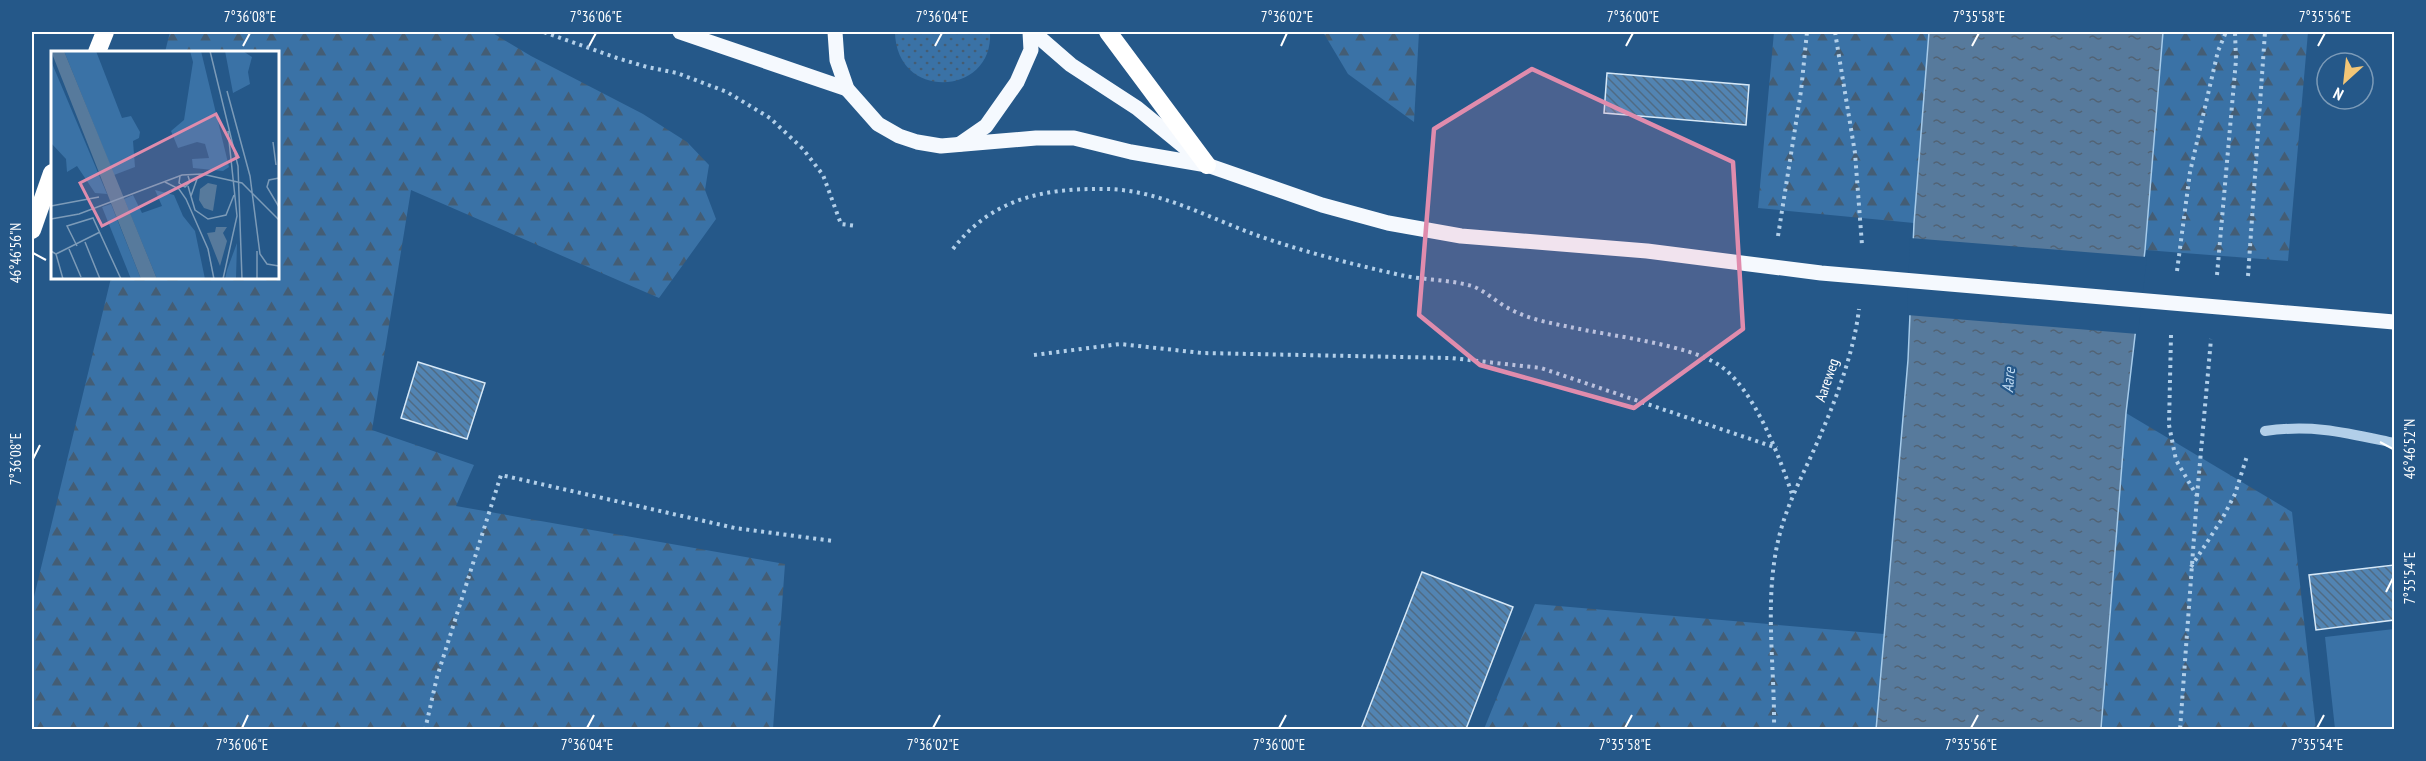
<svg xmlns="http://www.w3.org/2000/svg" width="2426" height="761" viewBox="0 0 2426 761" font-family="'PT Sans Narrow',sans-serif">
  <style>
    .grass { fill: url(#grass-dots) }
    .forest { fill: url(#forest-firs) }
    .garden { fill: #3a72a6 }
    .water { fill: url(#water-ripples); stroke: #a6cbea; stroke-width: 1.5 }
    .pier { fill: #255889 }
    .building { fill: url(#building-back-hatch); stroke: #d6e8f7; stroke-width: 1.5 }
    .lines { fill: none; stroke-linecap: round; stroke-linejoin: round }
    .path { stroke: #b2cfe9; stroke-width: 4; stroke-dasharray: 3 4.5; stroke-linecap: butt }
    .minor { stroke: #b2cfe9; stroke-width: 10 }
    .major { stroke: #f5f9fe; stroke-width: 15 }
    .highway { stroke: #fff; stroke-width: 18 }
    .marked { fill: #e08cad; fill-opacity: 0.2; stroke: #e08cad; stroke-width: 4.5; stroke-linejoin: round }
    .ticks { fill: none; stroke: #fff; stroke-width: 2 }
    .labels { text-anchor: middle; stroke-width: 4.5; stroke-linejoin: round; paint-order: stroke }
    .street-label { font-size: 15px; fill: #fff; stroke: #255889 }
    .water-label { font-size: 16px; font-style: italic; fill: #bed9f1; stroke: #255889 }
    .inset-road { fill: none; stroke: #7c9bb8; stroke-width: 1.5 }
    .view { fill: #e08cad; fill-opacity: 0.15; stroke: #e08cad; stroke-width: 3 }
    .inset-edge { fill: none; stroke: #fff; stroke-width: 3 }
    .neatline { fill: none; stroke: #fff; stroke-width: 2 }
    .ticks-label { font-size: 15px; text-anchor: middle; fill: #fff }
  </style>
  <defs>
    <pattern id="grass-dots" width="8" height="8" patternUnits="userSpaceOnUse" patternTransform="scale(1.5)"><rect width="8" height="8" fill="#3a72a6"/><path d="M2 2h.1M6 6h.1" fill="none" stroke="#445d74" stroke-width="1.8" stroke-linecap="round"/></pattern>
    <pattern id="forest-firs" width="22" height="20" patternUnits="userSpaceOnUse" patternTransform="scale(1.5)"><rect width="22" height="20" fill="#3a72a6"/><path d="M5 1l3.5 6h-7zM16 11l3.5 6h-7z" fill="#445d74"/></pattern>
    <pattern id="water-ripples" width="26" height="14" patternUnits="userSpaceOnUse" patternTransform="scale(1.5)"><rect width="26" height="14" fill="#577a9c"/><path d="M2 4q2-2 4 0t4 0M15 11q2-2 4 0t4 0" fill="none" stroke="#526374"/></pattern>
    <pattern id="building-back-hatch" width="6" height="6" patternUnits="userSpaceOnUse" patternTransform="scale(1.5)"><rect width="6" height="6" fill="#5284b2"/><path d="M-1 5l2 2M0 0l6 6M5-1l2 2" fill="none" stroke="#4f6b84"/></pattern>
  </defs>
  <rect width="100%" height="100%" fill="#255889"/>
  <path class="grass" d="M895 32H990C994 96 896 102 895 32Z"/>
  <g class="forest">
    <path d="M170 32H491L531 56 643 114 687 142 709 165 705 190 716 219 659 298 411 190 372 430 474 465 456 506 785 564 773 729H32V605L111 278H278V52H165Z"/>
    <path d="M1323 32H1419L1414 122 1348 74Z"/>
    <path d="M1774 32H1929L1914 223 1758 208Z"/>
    <path d="M2163 32H2308L2288 261 2145 250Z"/>
    <path d="M2126 413 2292 512 2316 729H2102Z"/>
    <path d="M1535 604 1884 634 1876 729H1484Z"/>
  </g>
  <path class="garden" d="M2394 629V729H2335L2325 637Z"/>
  <path class="water" d="M1929 32H2163L2145 250 2126 413 2101 729 1876 730 1908 360 1914 223Z"/>
  <path class="pier" d="M1910 238 2147 257 2138 334 1907 315Z"/>
  <g class="building">
    <path d="M1607 73 1749 85 1746 125 1604 113Z"/>
    <path d="M418 362 485 383 467 439 401 418Z"/>
    <path d="M2394 565V620L2316 630 2309 575Z"/>
    <path d="M1422 572 1513 607 1466 729H1361Z"/>
  </g>
  <g class="lines">
    <g class="path">
      <path d="M544 32 617 58 647 67 677 73 727 92 770 118 803 149 823 175 841 224 856 226"/>
      <path d="M1835 32 1855 153 1862 245"/>
      <path d="M1778 236 1801 91 1807 32"/>
      <path d="M953 249C991 199 1043 188 1104 189 1157 189 1207 217 1256 235 1304 252 1355 265 1405 276 1427 280 1451 280 1472 286 1486 291 1497 303 1510 309 1528 319 1550 323 1570 327 1610 336 1687 344 1719 365 1754 388 1779 456 1792 494"/>
      <path d="M2177 271 2190 172 2218 51 2226 32"/>
      <path d="M2217 275 2236 60 2235 32"/>
      <path d="M2248 276 2265 32"/>
      <path d="M2171 335 2169 425 2176 460 2197 496 2180 730"/>
      <path d="M1034 355 1120 344 1202 353 1451 358 1541 368 1777 448"/>
      <path d="M2197 496 2211 339"/>
      <path d="M2191 567 2222 519 2235 494 2247 456"/>
      <path d="M425 730 437 677 501 475 735 528 833 541"/>
      <path d="M1774 730C1775 664 1763 597 1780 533 1789 499 1806 469 1820 436 1837 397 1854 351 1859 309"/>
    </g>
    <path class="minor" d="M2265 431C2314 424 2347 433 2394 443"/>
    <g class="major">
      <path d="M680 32 847 89"/>
      <path d="M835 32 837 60 847 89 878 124 899 136 917 142 941 146 1036 138H1074L1131 152 1207 165 1322 205 1388 223 1461 236 1647 251 1821 273 2394 322"/>
      <path d="M1033 32 1071 65 1137 108 1193 154"/>
      <path d="M960 144 986 126 1017 82 1031 50 1030 32"/>
    </g>
    <g class="highway">
      <path d="M1108 32 1207 165"/>
      <path d="M97 52 105 32"/>
      <path d="M32 230 52 173"/>
    </g>
  </g>
  <path class="marked" d="M1532 69 1733 162 1743 329 1634 408 1480 365 1419 315 1434 129Z"/>
  <path class="ticks" d="M243 46 250 33M589 46 596 33M935 46 942 33M1281 46 1287 33M1626 46 1633 33M1972 46 1979 33M2318 46 2325 33M33 253 46 260M2380 442 2393 449M33 459 40 445M2386 592 2393 578M242 728 248 715M587 728 594 715M933 728 940 715M1279 728 1286 715M1625 728 1632 715M1971 728 1978 715M2317 728 2324 715"/>
  <g class="labels">
    <g class="street-label">
      <text transform="translate(1827 380) rotate(-71)" y="5">Aareweg</text>
    </g>
    <g class="water-label">
      <text transform="translate(2008 380) rotate(-85)" y="6">Aare</text>
    </g>
  </g>
  <g transform="translate(51 51)">
    <rect width="228" height="228" fill="#255889"/>
    <path d="M13 0H45L71 67 80 65 89 81 88 87 82 90 84 116 63 124ZM139 0H150L178 116 172 120 142 117 141 108 158 107 154 93 146 91 127 97 120 80 133 69 142 11ZM174 0H192L201 6 197 21 199 33 182 42ZM0 10 56 143 44 142 26 115 16 121 15 108 0 92ZM104 139 123 144 132 165 144 180 154 228H106L73 148 82 144 91 162 111 155ZM60 153 90 228H80L51 156ZM186 192 185 228H174L176 219Z" fill="#3a72a6"/>
    <path d="M0 0H13L106 228H90ZM157 132 166 134 162 160 153 157 148 149 149 138ZM165 176H176L172 182 176 190 169 215 156 182 164 181Z" fill="#577a9c"/>
    <path class="inset-road" d="M159 0 187 115 191 228M176 40 199 125 209 203 216 213 228 215M222 91 225 114M129 125 128 132 134 136 139 131 137 125M228 127 218 129 216 136 228 156M114 131 128 138 135 148 157 198 163 228M137 135 144 159 157 168 175 164 183 144M140 145 146 128M0 155 48 146M0 168 28 163 131 124 151 123 191 132 228 169M34 191 49 228M26 195 16 175 42 167 70 228M18 198 30 226M0 200 5 203 12 228M5 203 49 181M172 228 186 165 177 80M206 228V200"/>
    <path class="view" d="M165 63 187 106 51 175 29 132Z"/>
    <rect width="228" height="228" class="inset-edge"/>
  </g>
  <rect width="2426" height="761" fill="none" stroke="#255889" stroke-width="66"/>
  <g transform="translate(2345 81) rotate(207)"><circle r="28" fill="#255889" stroke="#7c9bb8" stroke-width="1.5"/>
  <path d="M0-4.5L10 22L0 15L-10 22Z" fill="#f3c676"/>
  <text y="-9" font-size="16" font-weight="bold" text-anchor="middle" fill="#ffffff">N</text>
  </g>
  <rect x="33" y="33" width="2360" height="695" class="neatline"/>
  <g class="ticks-label">
    <text x="250" y="22">7°36'08"E</text>
    <text x="596" y="22">7°36'06"E</text>
    <text x="942" y="22">7°36'04"E</text>
    <text x="1287" y="22">7°36'02"E</text>
    <text x="1633" y="22">7°36'00"E</text>
    <text x="1979" y="22">7°35'58"E</text>
    <text x="2325" y="22">7°35'56"E</text>
    <text transform="translate(16 253) rotate(-90)" y="5">46°46'56"N</text>
    <text transform="translate(2410 449) rotate(-90)" y="5">46°46'52"N</text>
    <text transform="translate(16 459) rotate(-90)" y="5">7°36'08"E</text>
    <text transform="translate(2410 578) rotate(-90)" y="5">7°35'54"E</text>
    <text x="242" y="750">7°36'06"E</text>
    <text x="587" y="750">7°36'04"E</text>
    <text x="933" y="750">7°36'02"E</text>
    <text x="1279" y="750">7°36'00"E</text>
    <text x="1625" y="750">7°35'58"E</text>
    <text x="1971" y="750">7°35'56"E</text>
    <text x="2317" y="750">7°35'54"E</text>
  </g>
</svg>
